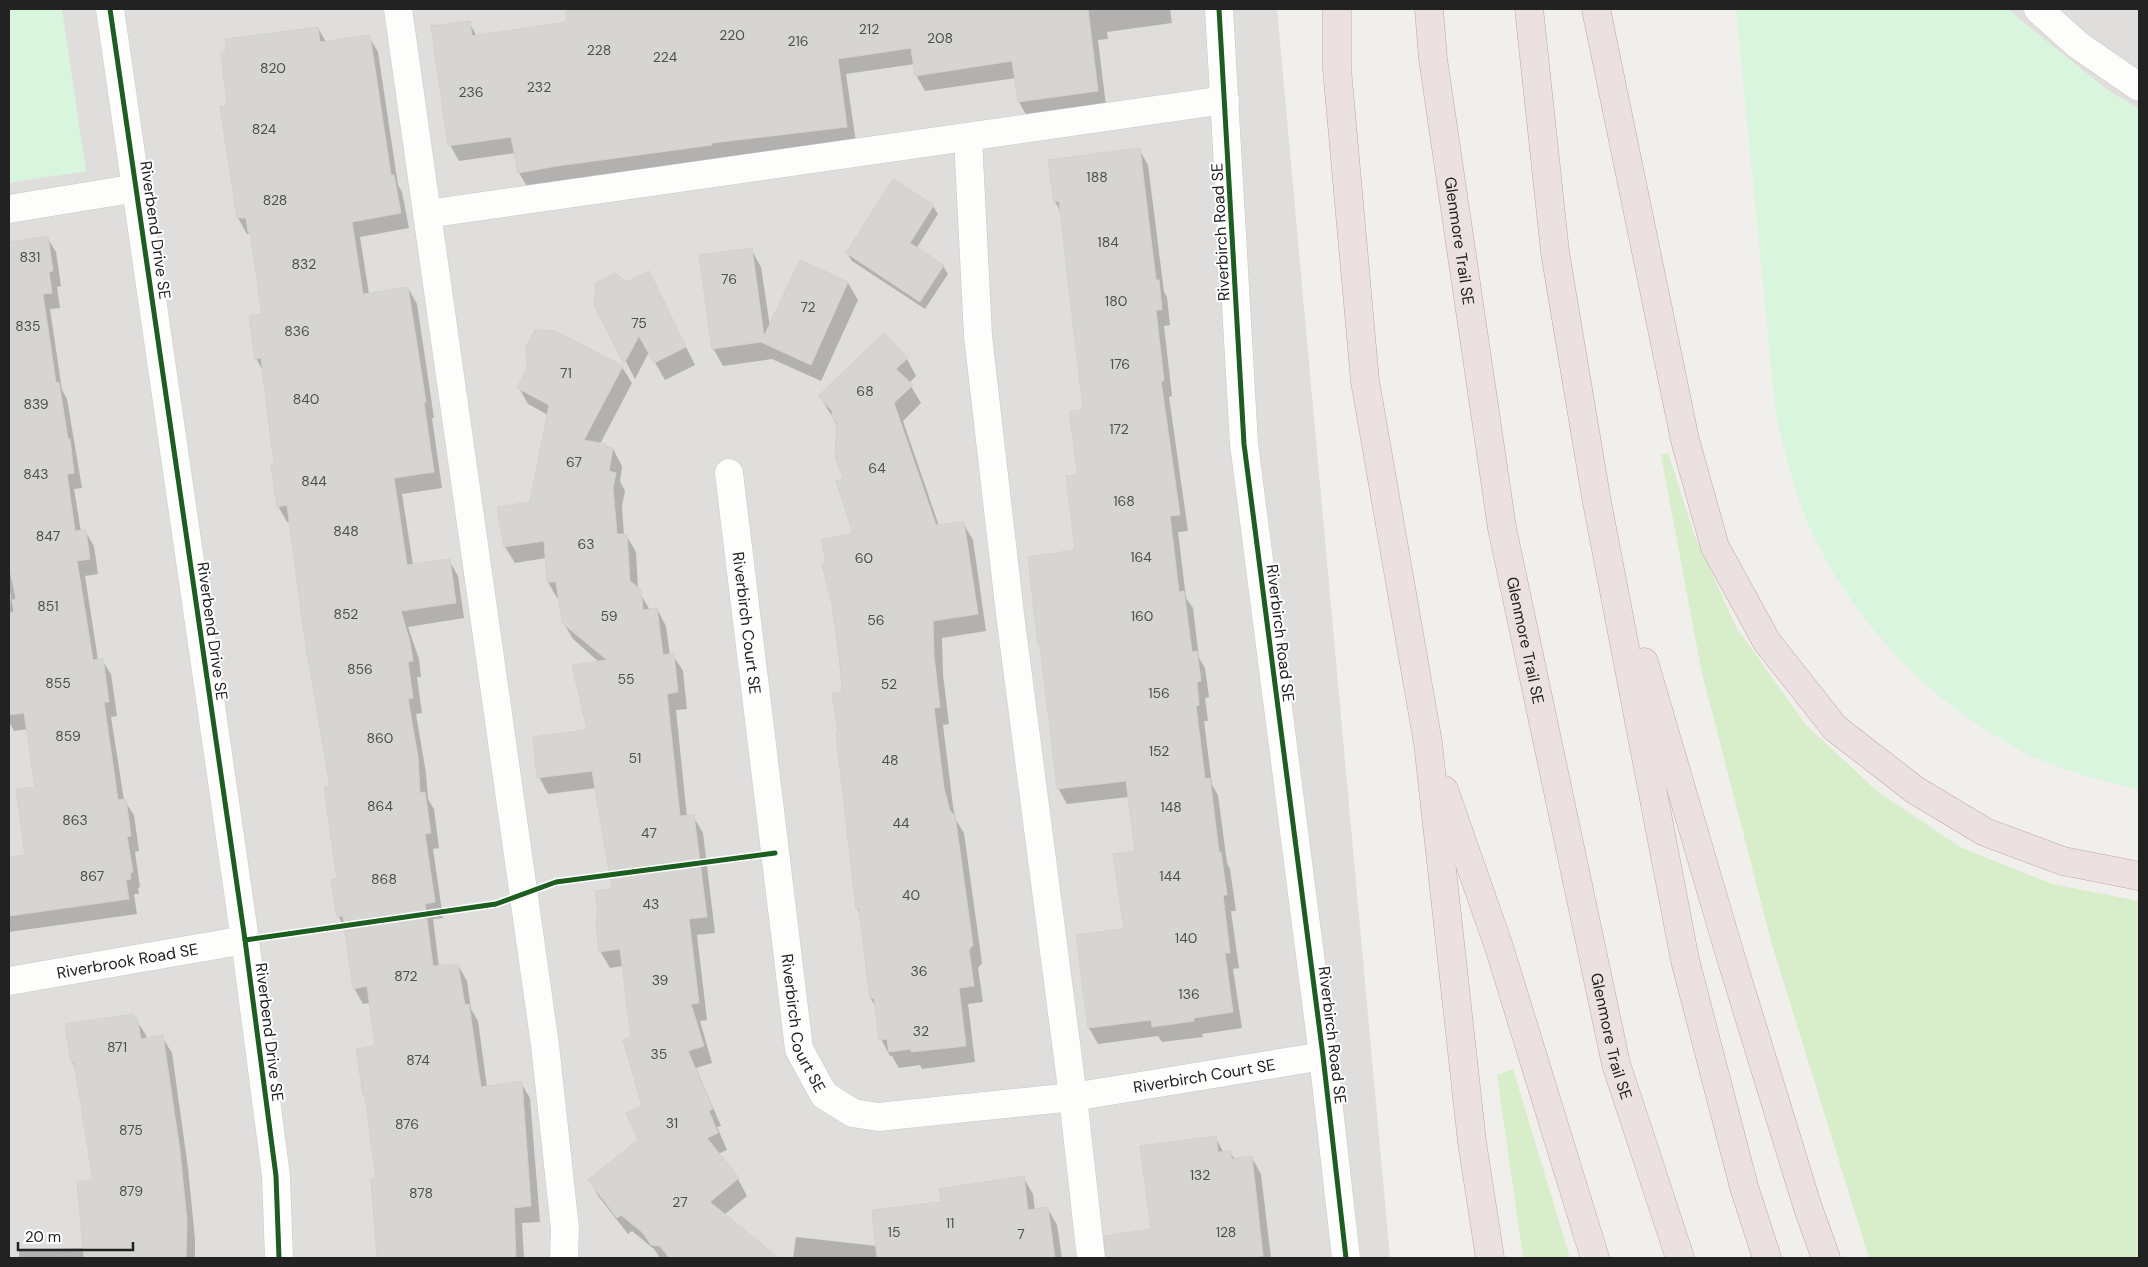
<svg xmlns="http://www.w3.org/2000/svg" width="2148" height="1267" viewBox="0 0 2148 1267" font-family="'DM Sans',sans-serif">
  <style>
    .residential { fill: #dfdedc }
    .grass { fill: #d8edca }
    .park { fill: #d9f5dd }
    .shadow { fill: #0003 }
    .building { fill: #d7d5d1; stroke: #d3d1cc }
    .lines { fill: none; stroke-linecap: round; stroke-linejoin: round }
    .minor-casing { stroke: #c9c8c7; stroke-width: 29 }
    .highway-casing { stroke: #c5a2a7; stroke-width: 29 }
    .minor { stroke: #fdfdfc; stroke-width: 28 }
    .highway { stroke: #ece1e1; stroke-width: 28 }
    .cycleway-casing { stroke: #fff; stroke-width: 8 }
    .cycleway { stroke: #1b5e20; stroke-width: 5 }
    .labels { text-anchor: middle; stroke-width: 4; stroke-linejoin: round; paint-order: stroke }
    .number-label { font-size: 14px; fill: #4f4f4e }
    .street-label { font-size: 16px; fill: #222; stroke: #fff }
  </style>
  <rect width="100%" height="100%" fill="#f0efeb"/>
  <g class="residential">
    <path d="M9 9H1277L1390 1258H9Z"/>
    <path d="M2009 9H2139V108L2110 92 2019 19Z"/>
  </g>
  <g class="grass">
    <path d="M1668 453 1694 534 1736 627 1806 725 1878 792 1960 847 2052 884 2139 901V1258H1869L1771 941 1701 669 1661 455Z"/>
    <path d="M1513 1069 1570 1258H1523L1497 1075Z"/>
  </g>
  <g class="park">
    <path d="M9 9H62L86 171 9 183Z"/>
    <path d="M1736 9H2009L2019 19 2110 92 2139 108V790C2100 780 2061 770 2024 753 2013 747 2002 739 1991 733 1919 688 1860 625 1820 549 1798 508 1787 461 1776 416Z"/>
  </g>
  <g class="shadow">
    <path d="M589 9H1170L1172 23 1107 32 1108 39 1098 40 1106 106 1028 118 1019 102 1016 78 925 91 916 75 915 64 846 74 856 142 528 188 519 173 516 153 459 161 450 145 469 22 477 37 568 23 566 12Z"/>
    <path d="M318 28 326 42 369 37 378 52 398 185 402 192 409 228 360 237 369 294 408 288 417 304 434 418H432L442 488 402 494 413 565 449 560 458 576 464 618 408 627 419 659 421 677H417L422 713 416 714 426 773 428 799 434 809 439 848 433 849 443 918 433 919 439 967 458 965 467 981 471 1009 478 1021 487 1087 521 1083 530 1098 540 1222 522 1223 524 1258H376H378L377 1180 367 1099 364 1095 376 1047 370 1003 363 1004 354 988 347 931 338 916 339 880 331 787 290 521 287 522 278 506 276 465 264 373 256 358 263 315 252 237 250 233 247 234 238 218 229 107Z"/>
    <path d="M1139 149 1148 165 1164 292 1167 297 1170 325 1164 326 1172 396 1169 397 1188 531 1178 532 1186 598 1193 608 1199 658 1205 668 1209 697 1205 698 1208 721H1204L1212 785 1218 795 1227 863 1230 869 1236 911H1231L1239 968 1233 969 1242 1028 1202 1034 1203 1037 1162 1042 1158 1036 1098 1044 1089 1028 1078 936 1125 930 1136 852 1129 797 1067 804 1058 788 1077 551 1079 476 1085 411 1062 214 1055 202Z"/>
    <path d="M933 206 938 214 916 249 943 266 948 274 925 309 852 261 847 253Z"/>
    <path d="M47 237 56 252 61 286 57 287 60 308 50 309 62 390 67 399 82 488 74 489 81 532 85 531 94 546 98 574 85 576 98 660H102L111 674 117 716 111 717 124 800 134 815 139 851 135 852 140 887 138 888 139 894H134L137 914 9 932V858L26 856 37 788 28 729 14 731 9 722V644L12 639 9 619 11 594H9V243Z"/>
    <path d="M751 249 761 267 770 327 800 262 848 283 858 300 821 381 772 359 723 366 713 348Z"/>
    <path d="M649 273 695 365 665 380 649 352 635 379 596 305 626 283Z"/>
    <path d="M907 359 916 376 909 383 921 403 903 421 939 526 963 523 973 540 986 631 942 638 943 674 949 724 943 725 953 806 956 820 964 833 982 963 978 968 983 1002 968 1004 975 1062 922 1069 920 1065 899 1068 892 1056H890L881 1039 877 1009 871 999 861 914 857 909 839 734 843 693 828 564 854 534 838 427 820 396Z"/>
    <path d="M622 367 632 383 600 444 613 449 622 466 620 481 625 491 622 506 624 535H626L636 552 638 590 650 610 657 609 666 626 670 655H673L683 671 687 709 676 710 687 817 693 816 703 833 715 933 697 935 707 1020 700 1021 712 1063 696 1068 721 1126 717 1127 727 1150 718 1154 738 1179 747 1196 724 1215 777 1258H660L654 1249 632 1231 628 1234 599 1197 589 1180 639 1141 644 1106 632 1038 623 966 610 968 600 951 613 890 596 788 548 794 539 777 588 731 600 663 573 639 563 622 559 598H557L548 582 546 558 515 563 505 547 531 503 548 415 528 404 519 388Z"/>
    <path d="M133 1015 146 1035 147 1039 162 1037 172 1053 188 1168 195 1239V1258H19V1250L84 1248 94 1181 77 1070 72 1062Z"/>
    <path d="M1215 1137 1224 1153 1230 1152 1235 1160 1252 1158 1261 1174 1271 1258H1118L1115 1235 1153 1230Z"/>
    <path d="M1023 1177 1033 1194 1035 1210 1048 1209 1057 1225 1062 1258H793L796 1237 877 1246 943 1203Z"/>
  </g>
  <g class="building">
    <path d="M565 9H1088L1098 91 1018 102 1012 61 915 76 911 48 838 59 847 127 712 143V145L557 166 518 173 511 137 448 146 431 26 470 21 472 36 567 22Z"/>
    <path d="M318 27 320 42 370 35 391 175H394L401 213 352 222 363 294 408 287 426 402 424 403 434 472 394 478 407 565 450 559 456 603 401 611 410 642 413 661 408 662 413 698 408 699 418 757 420 793 425 792 431 833 425 834 435 902 425 904 433 966 458 964 465 1005 469 1004 481 1087 522 1081 531 1206 514 1208 516 1258H377L371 1179H376L365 1095H363L356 1049 375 1046 367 986 353 989 343 916 337 917 331 880 337 879 324 787 330 786 305 641 287 505 277 507 271 465 274 464 261 358 255 359 249 316 262 314 250 232H248L246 218H237L220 106H227L221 53 226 52 225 39Z"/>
    <path d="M1140 148 1156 280H1159L1162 310H1156L1164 381H1161L1180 515 1170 516 1179 592 1184 591 1192 652 1197 651 1201 681 1197 682 1199 705 1196 706 1205 779 1210 778 1219 852H1221L1227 895H1223L1230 953H1225L1233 1012 1194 1018V1021L1152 1027 1151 1020 1088 1028 1076 935 1124 929 1113 854 1135 851 1126 781 1057 789 1040 645H1038L1033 602 1028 557 1075 550 1066 476 1078 475 1069 412 1083 410 1059 201 1054 202 1048 160Z"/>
    <path d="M893 179 934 205 910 243 944 265 920 302 846 253Z"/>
    <path d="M48 236 53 271 49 272 52 293 43 294 56 383 59 382 68 439H70L74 473 67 474 75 531 86 530 90 559 77 561 93 660 103 658 109 702H104L118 800 126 799 131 836 127 837 133 872 130 873 131 879 126 880 129 899 9 916V857L25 855 16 789 35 787 24 713 9 715V613L14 612 12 600 16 599 9 566V242Z"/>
    <path d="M752 248 764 336 800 260 848 282 811 365 761 342 712 349 699 255Z"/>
    <path d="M649 271 686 347 654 363 639 336 624 364 594 305 596 283 615 273 627 282Z"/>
    <path d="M535 330 555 331 623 366 584 440 606 444 605 447 613 448 609 471 616 473 613 488 617 534H627L630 581 641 590 643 610 657 608 663 655 674 653 678 692 667 694 680 816 694 815 707 917 689 919 699 1003 691 1004 704 1046 688 1051 713 1109 709 1111 718 1133 707 1138 739 1178 710 1202 779 1258H669L660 1246 651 1245 643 1233 621 1215 617 1218 588 1180 638 1140 626 1113 642 1106 623 1040 631 1037 620 949 599 952 596 924 598 910 595 891 612 889 592 771 537 778 533 737 587 730 572 665 607 660 562 623 556 582H547L544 541 504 547 497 507 530 502 549 405 517 388 527 368 526 346Z"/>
    <path d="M884 333 908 358 896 369 913 385 894 403 936 525 964 522 978 614 933 621 934 656 940 707 934 708 944 788 950 811 955 815 973 945 969 950 974 986 959 988 966 1046 911 1052V1049L889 1052 887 1039 879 1040 874 998 870 999 859 909H856L836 734 838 733 832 693 842 692 840 664 832 604 822 564 826 563 821 540 853 533 836 481 843 479 835 456 837 423 830 415 833 412 818 396Z"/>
    <path d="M134 1014V1018L137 1017 141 1039 163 1035 180 1151 187 1221 186 1258H84L77 1182 93 1180 74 1062H71L65 1024Z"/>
    <path d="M1216 1136 1218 1152 1230 1151 1232 1159 1252 1156 1263 1256 1243 1258H1106L1104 1236 1151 1229 1140 1146Z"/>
    <path d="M1024 1176 1028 1210 1048 1207 1055 1258H877L872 1210 941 1202 939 1189Z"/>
  </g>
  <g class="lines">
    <defs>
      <g id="minor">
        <path d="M110 9 245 940 276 1176 279 1258"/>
        <path d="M398 9 545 1045 565 1229 564 1258"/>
        <path d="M1219 9 1244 444 1323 1056 1346 1258"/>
        <path d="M2038 9 2078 45 2139 87"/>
        <path d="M968 138 978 336 1010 614 1073 1097 1091 1258"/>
        <path d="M9 209 137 188"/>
        <path d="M427 214 1225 100"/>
        <path id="s1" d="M729 473 799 1049 824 1095 853 1113 878 1117 1073 1097 1323 1056"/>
        <path id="s2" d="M9 981 245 940"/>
      </g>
      <g id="highway">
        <path d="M1337 9V69L1365 381 1428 743 1472 1142 1490 1258"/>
        <path id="s3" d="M1429 9 1433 59 1502 528 1616 1064 1680 1258"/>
        <path d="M1529 9 1555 252 1596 497 1685 960 1744 1187 1767 1258"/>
        <path d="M1596 9 1685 440 1715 547 1767 642 1835 728 1915 790 1985 832 2063 861 2139 876"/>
        <path d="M1644 662 1728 948 1807 1205 1826 1258"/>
        <path d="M1444 790 1499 947 1595 1258"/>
      </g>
    </defs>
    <use href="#minor" class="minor-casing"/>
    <use href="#highway" class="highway-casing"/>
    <use href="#minor" class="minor"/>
    <use href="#highway" class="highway"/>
    <defs>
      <g id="cycleway">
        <path d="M110 9 245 940 276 1176 279 1258"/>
        <path d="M1219 9 1244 444 1323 1056 1346 1258"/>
        <path d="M245 940 496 904 556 882 775 853"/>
      </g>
    </defs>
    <use href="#cycleway" class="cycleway-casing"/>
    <use href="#cycleway" class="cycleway"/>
  </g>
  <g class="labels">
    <g class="number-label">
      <text x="869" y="34">212</text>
      <text x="732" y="40">220</text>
      <text x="940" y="43">208</text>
      <text x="798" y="46">216</text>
      <text x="599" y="55">228</text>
      <text x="665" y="62">224</text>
      <text x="273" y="73">820</text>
      <text x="539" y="92">232</text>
      <text x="471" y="97">236</text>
      <text x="264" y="134">824</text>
      <text x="1097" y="182">188</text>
      <text x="275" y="205">828</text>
      <text x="1108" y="247">184</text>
      <text x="30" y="262">831</text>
      <text x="304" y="269">832</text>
      <text x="729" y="284">76</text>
      <text x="1116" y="306">180</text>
      <text x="808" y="312">72</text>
      <text x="639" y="328">75</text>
      <text x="28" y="331">835</text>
      <text x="297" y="336">836</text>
      <text x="1120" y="369">176</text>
      <text x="566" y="378">71</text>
      <text x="865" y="396">68</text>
      <text x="306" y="404">840</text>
      <text x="36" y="409">839</text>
      <text x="1119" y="434">172</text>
      <text x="574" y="467">67</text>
      <text x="877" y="473">64</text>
      <text x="36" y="479">843</text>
      <text x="314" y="486">844</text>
      <text x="1124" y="506">168</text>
      <text x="346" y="536">848</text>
      <text x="48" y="541">847</text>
      <text x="586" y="549">63</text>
      <text x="1141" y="562">164</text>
      <text x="864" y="563">60</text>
      <text x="48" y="611">851</text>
      <text x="346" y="619">852</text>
      <text x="609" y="621">59</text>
      <text x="1142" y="621">160</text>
      <text x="876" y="625">56</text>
      <text x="360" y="674">856</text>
      <text x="626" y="684">55</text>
      <text x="58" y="688">855</text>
      <text x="889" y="689">52</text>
      <text x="1159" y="698">156</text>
      <text x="68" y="741">859</text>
      <text x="380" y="743">860</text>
      <text x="1159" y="756">152</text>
      <text x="635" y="763">51</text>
      <text x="890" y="765">48</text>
      <text x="380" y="811">864</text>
      <text x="1171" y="812">148</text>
      <text x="75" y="825">863</text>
      <text x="901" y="828">44</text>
      <text x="649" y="838">47</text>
      <text x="92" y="881">867</text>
      <text x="1170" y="881">144</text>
      <text x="384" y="884">868</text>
      <text x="911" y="900">40</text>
      <text x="651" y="909">43</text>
      <text x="1186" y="943">140</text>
      <text x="919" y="976">36</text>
      <text x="406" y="981">872</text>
      <text x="660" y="985">39</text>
      <text x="1189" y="999">136</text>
      <text x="921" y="1036">32</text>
      <text x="117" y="1052">871</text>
      <text x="659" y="1059">35</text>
      <text x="418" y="1065">874</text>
      <text x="672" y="1128">31</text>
      <text x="407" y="1129">876</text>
      <text x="131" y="1135">875</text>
      <text x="1200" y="1180">132</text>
      <text x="131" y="1196">879</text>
      <text x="421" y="1198">878</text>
      <text x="680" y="1207">27</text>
      <text x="950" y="1228">11</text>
      <text x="894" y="1237">15</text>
      <text x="1226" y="1237">128</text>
      <text x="1021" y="1239">7</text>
    </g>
    <g class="street-label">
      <text transform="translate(156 230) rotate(82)" y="6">Riverbend Drive SE</text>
      <text transform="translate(1220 232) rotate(-93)" y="6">Riverbirch Road SE</text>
      <text dy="6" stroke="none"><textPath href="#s3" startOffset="234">Glenmore Trail SE</textPath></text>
      <text dy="6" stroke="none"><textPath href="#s1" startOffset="151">Riverbirch Court SE</textPath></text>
      <text transform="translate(213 631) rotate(82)" y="6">Riverbend Drive SE</text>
      <text transform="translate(1281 633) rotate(83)" y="6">Riverbirch Road SE</text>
      <text dy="6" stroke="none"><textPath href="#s3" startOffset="639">Glenmore Trail SE</textPath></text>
      <text dy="6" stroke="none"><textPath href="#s2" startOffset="120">Riverbrook Road SE</textPath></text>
      <text dy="6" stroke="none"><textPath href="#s1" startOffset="556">Riverbirch Court SE</textPath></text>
      <text transform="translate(270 1032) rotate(83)" y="6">Riverbend Drive SE</text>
      <text transform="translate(1333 1035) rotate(83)" y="6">Riverbirch Road SE</text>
      <text dy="6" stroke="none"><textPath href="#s3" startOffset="1044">Glenmore Trail SE</textPath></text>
      <text dy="6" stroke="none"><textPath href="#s1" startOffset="1021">Riverbirch Court SE</textPath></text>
    </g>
  </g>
  <rect width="2148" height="1267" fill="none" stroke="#222222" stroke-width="20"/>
  <path d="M18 1242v8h115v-8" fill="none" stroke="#222222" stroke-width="2.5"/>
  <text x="25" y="1242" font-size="15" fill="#222222" stroke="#ffffff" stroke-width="4" paint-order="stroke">20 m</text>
</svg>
